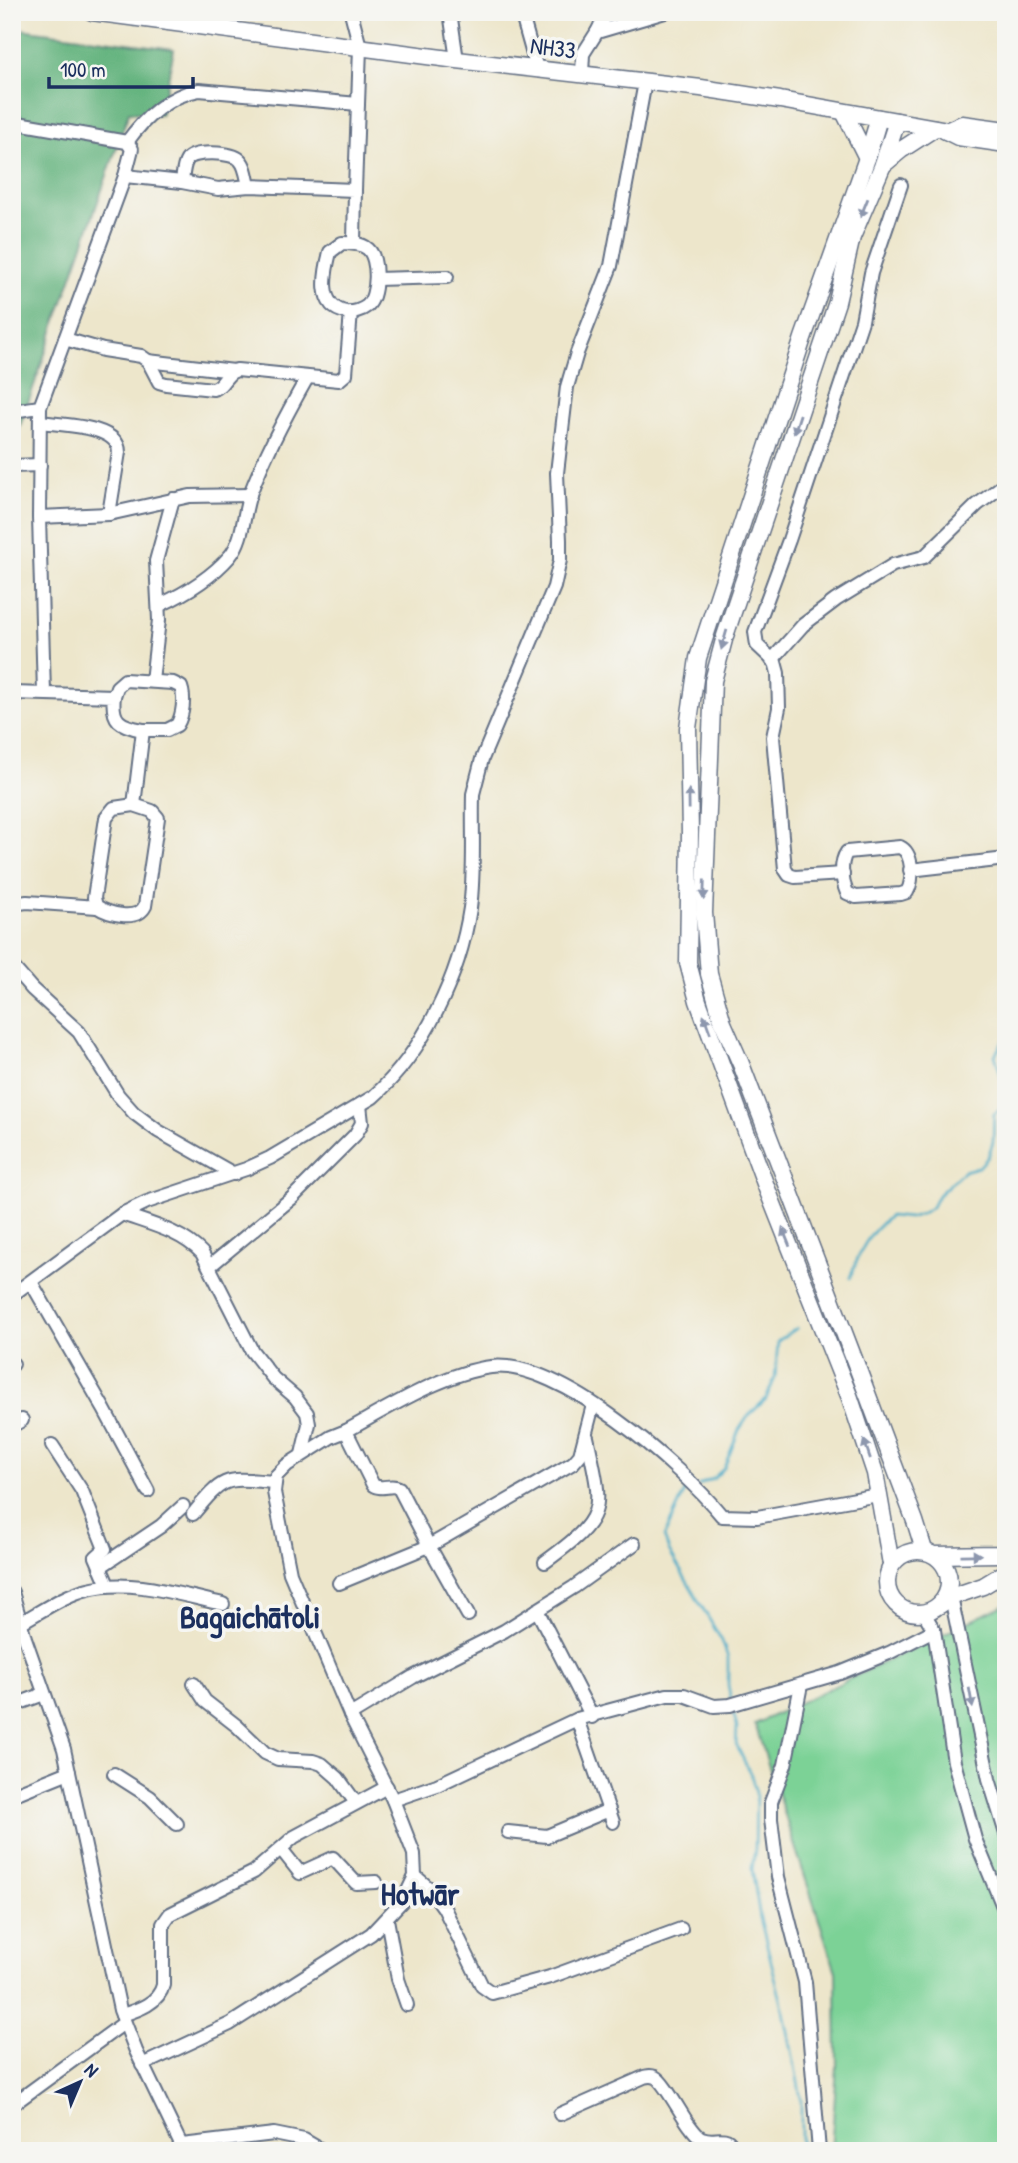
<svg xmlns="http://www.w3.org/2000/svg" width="1018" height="2163" viewBox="0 0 1018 2163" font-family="'Patrick Hand',sans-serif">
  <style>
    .green { fill: #7cd296; stroke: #4c807a; stroke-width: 2 }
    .forest { fill: #65b47f; stroke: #40726e; stroke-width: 2 }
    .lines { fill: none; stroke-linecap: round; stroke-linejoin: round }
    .stream { stroke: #48acc8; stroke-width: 2.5 }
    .minor-casing { stroke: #646f84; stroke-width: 16 }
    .major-casing { stroke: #646f84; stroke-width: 19 }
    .minor { stroke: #fff; stroke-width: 12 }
    .major { stroke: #fff; stroke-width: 16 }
    .oneway { fill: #8d97ae }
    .labels { text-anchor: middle; stroke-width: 7; stroke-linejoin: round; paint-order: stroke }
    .street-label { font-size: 24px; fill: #1b2f5e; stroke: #f6f6f2 }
    .district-label { font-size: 32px; font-weight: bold; fill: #1b2f5e; stroke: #f6f6f2 }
  </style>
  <rect width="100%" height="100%" fill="#f6f6f2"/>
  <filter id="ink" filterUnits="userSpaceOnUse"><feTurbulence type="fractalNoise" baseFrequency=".0143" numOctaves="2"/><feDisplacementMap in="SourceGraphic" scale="14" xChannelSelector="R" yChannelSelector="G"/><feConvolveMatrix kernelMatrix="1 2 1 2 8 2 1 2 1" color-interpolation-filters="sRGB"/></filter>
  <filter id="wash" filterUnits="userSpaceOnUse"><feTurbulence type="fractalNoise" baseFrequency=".00686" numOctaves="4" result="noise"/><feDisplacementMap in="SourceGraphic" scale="28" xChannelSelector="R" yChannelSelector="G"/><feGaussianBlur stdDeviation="1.57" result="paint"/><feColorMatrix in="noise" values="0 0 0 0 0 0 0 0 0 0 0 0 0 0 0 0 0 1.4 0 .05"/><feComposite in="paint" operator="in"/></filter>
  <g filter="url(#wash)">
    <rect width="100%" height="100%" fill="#ede6cb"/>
    <path class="green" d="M1006 1604V2151H831L837 2067 836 1972 755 1724Z"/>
    <path class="forest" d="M12 28 174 49 161 115 129 112 12 449Z"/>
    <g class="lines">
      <g class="stream">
        <path d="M1006 1037 995 1055 1006 1092"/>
        <path d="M850 1278C859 1252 868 1233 890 1216L909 1218 921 1214 932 1207 938 1195 964 1171 979 1167 988 1157 993 1142 994 1114 1006 1104"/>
        <path d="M699 1485 713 1479 724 1468 739 1430 749 1415 766 1399 775 1378 778 1341 797 1328"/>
        <path d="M689 1489 685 1491 664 1537 669 1551 722 1641 728 1658V1685L731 1700"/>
        <path d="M733 1710 737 1728 736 1744 751 1775 756 1793 755 1849 752 1869 760 1918 784 2012 793 2056 801 2098V2151"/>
      </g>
    </g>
  </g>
  <g filter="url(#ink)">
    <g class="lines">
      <defs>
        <g id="minor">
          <path d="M351 12 360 47 355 190"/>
          <path d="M450 12 457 60"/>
          <path d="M521 12 537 69"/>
          <path d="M217 28 219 12"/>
          <path d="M597 32 607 12"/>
          <path d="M582 74 583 54 597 32 665 12"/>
          <path d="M12 122 127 142 132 149 125 176"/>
          <path d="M127 142C144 118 169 95 199 90L358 104"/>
          <path d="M249 186C247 178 246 166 240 160 232 152 193 150 187 160 183 166 183 175 182 182L218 189 249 186 355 190 354 243"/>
          <path d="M342 243C350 243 361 243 368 249 379 259 378 296 367 306 362 310 353 313 346 312 317 307 325 272 330 252Z"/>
          <path d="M376 279 447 277"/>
          <path d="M65 339 125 176 182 182"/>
          <path d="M148 361 234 371"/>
          <path d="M40 407 39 517 44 693"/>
          <path d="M12 411 40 407 65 339 103 350 141 356 148 361 159 382 166 384 213 389C225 386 225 372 237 370L339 380 346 374 351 312"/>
          <path d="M40 422C61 425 119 425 119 452L109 514"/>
          <path d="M12 466 40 465"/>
          <path d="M39 517 109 514 190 496 250 495"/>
          <path d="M160 605C186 593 211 578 230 556 244 539 243 514 250 494 265 454 286 415 307 378"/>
          <path d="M772 660 803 625 836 600 893 565 924 557 977 505 1006 483"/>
          <path d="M152 681 159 620 156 561 173 499"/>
          <path d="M12 693 114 696C111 721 120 726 143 730L134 805"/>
          <path d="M114 696 117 687 125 680 173 683 181 687C185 698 183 715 177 725L167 730H143"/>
          <path d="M134 805 152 811 158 818 145 906C137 922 108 914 96 906L94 898 106 818 114 808Z"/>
          <path d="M900 847C913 853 914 880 907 892L901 894 856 897 847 893C842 881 839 863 847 852Z"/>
          <path d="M910 870 1006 859"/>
          <path d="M843 874 795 877 789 875 785 869 773 737 779 708 778 673 775 662 757 645 755 632 789 540 862 321 871 273 901 185"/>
          <path d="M12 904 27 902 97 907"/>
          <path d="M12 966 32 989 79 1032 118 1095 134 1113 158 1131 234 1174"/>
          <path d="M122 1214C150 1224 181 1231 202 1253L252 1351 273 1378 295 1397 307 1413 309 1424 302 1454"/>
          <path d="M210 1266 292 1198 355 1135 362 1123 360 1105"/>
          <path d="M31 1282 104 1409 148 1491"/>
          <path d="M12 1295 122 1214 147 1202 246 1169 270 1158 373 1097C424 1052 460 975 470 908 475 871 472 832 473 794L482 759 554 587 560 560V540L557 473 567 387 577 353 611 266 645 82"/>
          <path d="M12 1365 13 1364"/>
          <path d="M12 1426 22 1420"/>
          <path d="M346 1431 373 1485C382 1491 391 1483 399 1488L429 1546 468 1615"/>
          <path d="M52 1445 82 1491 105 1549 96 1557 108 1585"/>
          <path d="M193 1514C225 1475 225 1478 274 1482"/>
          <path d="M545 1562C608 1516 603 1510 587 1437"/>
          <path d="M100 1567 161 1526 183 1506"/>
          <path d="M339 1583 429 1546 573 1463 580 1455 593 1405"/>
          <path d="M12 1592 25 1638 64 1749 120 2010 136 2051 184 2151"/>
          <path d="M951 1597 989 1779 1006 1834"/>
          <path d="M537 1610 592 1717"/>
          <path d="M924 1613 934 1630 954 1762 975 1839 1006 1914"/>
          <path d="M20 1623C42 1611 64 1595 88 1589 132 1578 180 1595 223 1604"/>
          <path d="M194 1684 205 1701 237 1726 265 1753 278 1759 313 1761 322 1764 338 1778 356 1803"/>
          <path d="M801 1685 785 1765 771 1802V1819L778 1877 805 1982 819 2151"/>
          <path d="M12 1706 44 1694"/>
          <path d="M350 1715 413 1677 504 1631 574 1587 634 1544"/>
          <path d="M577 1719 613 1822"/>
          <path d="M114 1774 150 1797 177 1824"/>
          <path d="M12 1795 69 1772"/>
          <path d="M393 1800 437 1785 577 1719 667 1695H684L714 1706 730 1705 840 1673 889 1653 934 1630"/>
          <path d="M508 1832 547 1836 609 1810"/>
          <path d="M281 1849 300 1873 333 1858 356 1883 376 1882"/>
          <path d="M415 1876 431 1890 444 1908 482 1986 492 1993 550 1977 681 1929"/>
          <path d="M387 1919 398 1979 407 2005"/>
          <path d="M122 2015C138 2010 159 2003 163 1985V1924L170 1914 254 1872 294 1837 387 1787"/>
          <path d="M142 2065 230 2024 371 1934 404 1899 415 1876 414 1854 393 1800 350 1715 290 1573 274 1492 276 1476 287 1465 331 1437 346 1431C388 1408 444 1373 491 1367 559 1359 681 1466 722 1516L757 1517 878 1495"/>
          <path d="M12 2105 124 2023"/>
          <path d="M560 2114 644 2077C649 2076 650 2075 655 2077 664 2081 682 2116 690 2126 694 2131 697 2136 702 2138 715 2144 729 2131 734 2151"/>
          <path d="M182 2145 274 2134 304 2140 323 2151"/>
        </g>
        <g id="major">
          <path d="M92 12 457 60 701 88 780 100 942 129 958 137 1006 144"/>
          <path d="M844 112 867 158"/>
          <path d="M879 118 867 158 803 338 698 658 688 728 690 833 688 963 698 1001 767 1189 850 1398 875 1473 891 1564"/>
          <path d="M897 121 882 167 852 237 837 302 725 636 713 681 704 913 709 974 723 1023 741 1064 856 1364 915 1521 924 1550"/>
          <path d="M946 131 962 124 1006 130"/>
          <path d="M883 165 901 150 935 128"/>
          <circle cx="918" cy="1582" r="31"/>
          <path d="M935 1555 999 1554 1006 1552"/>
          <path d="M940 1605 951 1597 983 1586 1006 1572"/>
        </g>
      </defs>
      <use href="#minor" class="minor-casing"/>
      <use href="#major" class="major-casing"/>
      <use href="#minor" class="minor"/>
      <use href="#major" class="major"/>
    </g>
    <defs><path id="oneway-solid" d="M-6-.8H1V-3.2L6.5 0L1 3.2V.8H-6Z" transform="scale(1.75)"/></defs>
    <g class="oneway">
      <use href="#oneway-solid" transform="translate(864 208) rotate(112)"/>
      <use href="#oneway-solid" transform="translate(797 424) rotate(108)"/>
      <use href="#oneway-solid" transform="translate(724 640) rotate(106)"/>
      <use href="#oneway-solid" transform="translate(689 799) rotate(-91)"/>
      <use href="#oneway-solid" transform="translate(704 890) rotate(92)"/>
      <use href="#oneway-solid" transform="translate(707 1024) rotate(-110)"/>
      <use href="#oneway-solid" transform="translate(786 1237) rotate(-112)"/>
      <use href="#oneway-solid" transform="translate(867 1449) rotate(-109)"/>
      <use href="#oneway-solid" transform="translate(971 1555) rotate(-1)"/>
      <use href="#oneway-solid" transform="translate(971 1698) rotate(80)"/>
    </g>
  </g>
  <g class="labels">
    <g class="street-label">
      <text transform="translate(553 48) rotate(7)" y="8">NH33</text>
    </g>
    <g class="district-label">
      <text x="250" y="1628">Bagaichātoli</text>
      <text x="420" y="1905">Hotwār</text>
    </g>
  </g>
  <rect width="1018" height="2163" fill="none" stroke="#f6f6f2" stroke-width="42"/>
  <g transform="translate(80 2082) rotate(44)" stroke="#f6f6f2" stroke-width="5" paint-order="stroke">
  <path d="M0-5L12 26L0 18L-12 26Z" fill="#1b2f5e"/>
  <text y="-10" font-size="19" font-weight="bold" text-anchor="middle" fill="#1b2f5e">N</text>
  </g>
  <path d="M49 77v10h144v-10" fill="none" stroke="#1b2f5e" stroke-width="3.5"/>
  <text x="60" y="77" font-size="21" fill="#1b2f5e" stroke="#f6f6f2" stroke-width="5" paint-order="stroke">100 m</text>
</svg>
